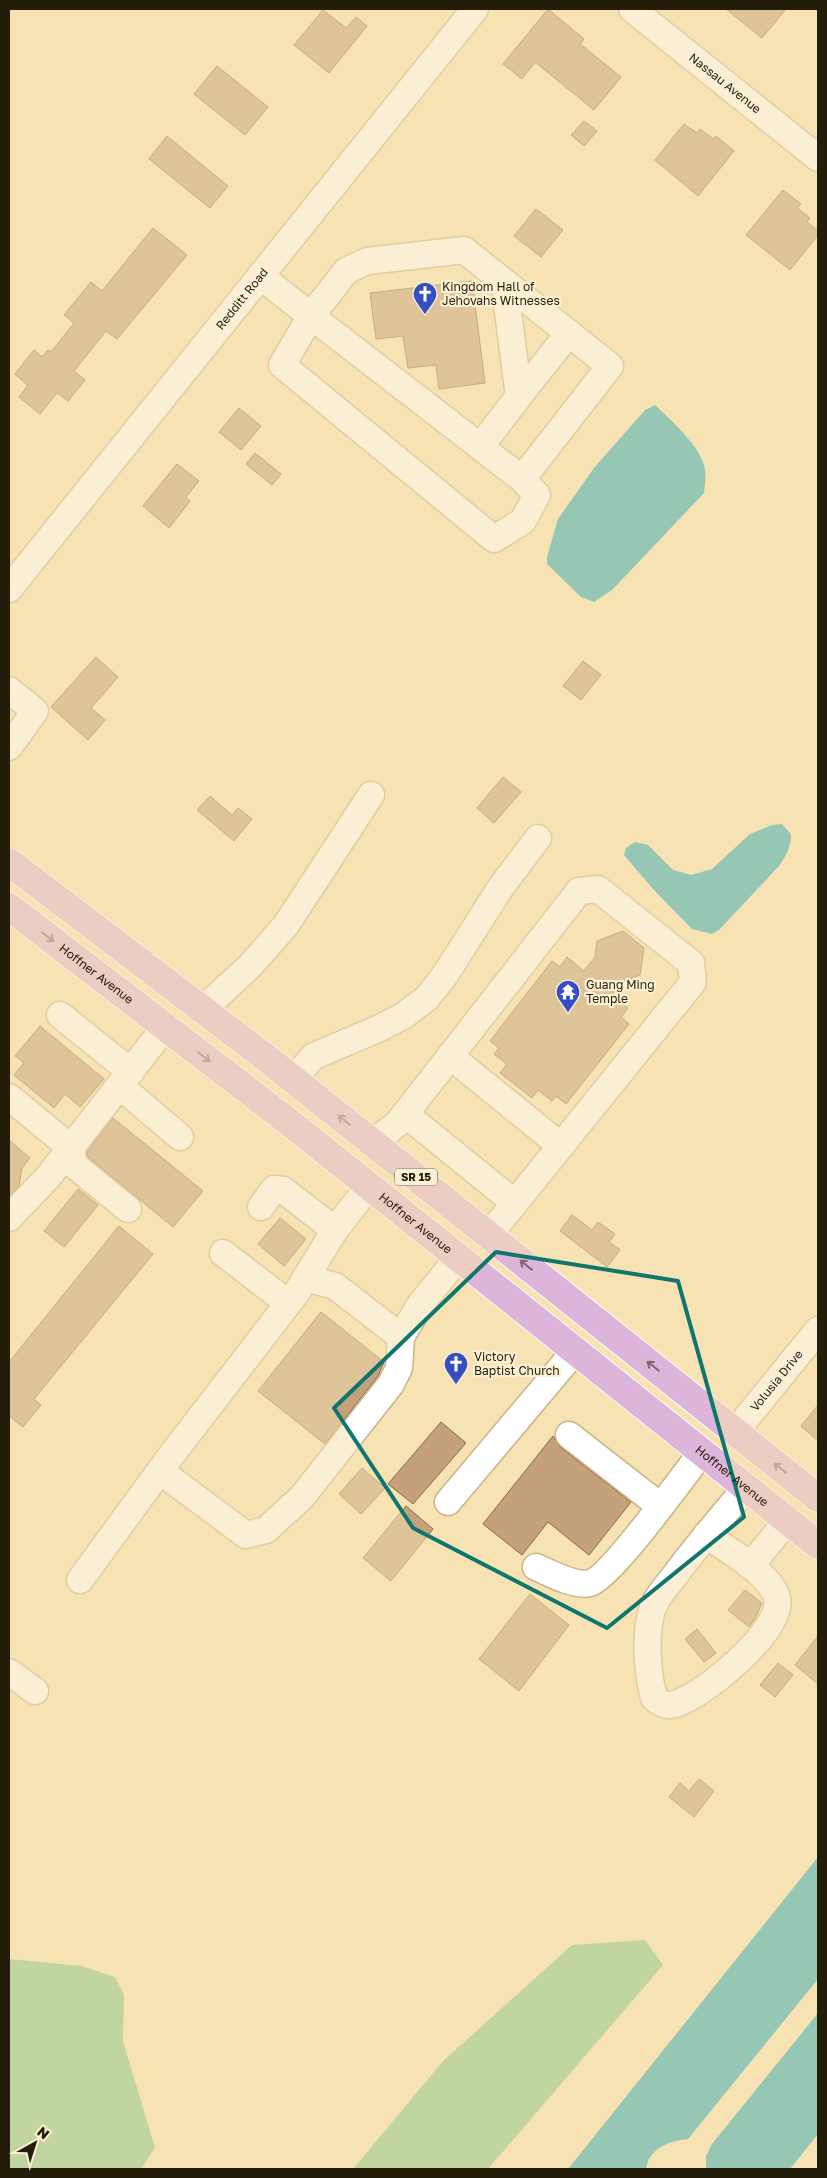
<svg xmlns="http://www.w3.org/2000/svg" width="827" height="2178" viewBox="0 0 827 2178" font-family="'Golos Text',sans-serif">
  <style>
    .green { fill: #81c68c }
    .water { fill: #22a5b6 }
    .building { fill: #c4a17b; stroke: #896945 }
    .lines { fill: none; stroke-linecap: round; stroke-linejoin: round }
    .minor-casing { stroke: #c8b586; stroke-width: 29 }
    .major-casing { stroke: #fff; stroke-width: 30 }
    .minor { stroke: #fff; stroke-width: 26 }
    .major { stroke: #ddb4da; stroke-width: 28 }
    .oneway { stroke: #806872 }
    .marked { fill: none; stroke: #0f766e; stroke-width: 4; stroke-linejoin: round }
    .labels { text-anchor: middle; stroke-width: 4.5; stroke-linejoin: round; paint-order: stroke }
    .shield { fill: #fcf0d4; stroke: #655c47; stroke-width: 1 }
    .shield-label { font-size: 11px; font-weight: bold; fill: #241d0a }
    .street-label { font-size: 12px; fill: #241d0a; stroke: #fcf0d4 }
    .poi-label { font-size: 12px; fill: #241d0a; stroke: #fcf0d4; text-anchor: start }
  </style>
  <rect width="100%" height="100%" fill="#f6e2b2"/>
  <g class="green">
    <path d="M645 1940 663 1965 488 2169H353L443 2061 572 1945Z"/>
    <path d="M9 1959 81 1966 115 1977 124 1995 123 2041 155 2148 141 2169H9Z"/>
  </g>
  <g class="water">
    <path d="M655 405C670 419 696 443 703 462 707 471 705 483 704 493L612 590 594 602 581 597 547 564V557L558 519 594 468 645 410Z"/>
    <path d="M782 824 791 834C791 847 786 856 779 866L719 930 712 934 692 929 653 889 624 855 626 848 635 842 648 845 673 870 691 875 712 869 750 834 772 825Z"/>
    <path d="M818 1857V1979L688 2139C669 2141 649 2148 646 2169H568Z"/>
    <path d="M818 2013V2134L790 2169H706V2156L712 2144Z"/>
  </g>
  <g class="building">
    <path d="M548 9 584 39 580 44 621 77 594 110 535 62 522 79 503 64Z"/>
    <path d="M726 9H786L762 38Z"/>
    <path d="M323 10 346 28 356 17 367 26 329 73 294 45Z"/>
    <path d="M217 66 268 107 245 135 194 94Z"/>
    <path d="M584 121 597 131 584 146 571 135Z"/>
    <path d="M684 124 697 133 700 129 713 139 716 136 734 151 698 196 655 160Z"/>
    <path d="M167 136 228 186 210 208 149 159Z"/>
    <path d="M783 190 801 204 797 208 810 218 807 222 818 231V235L790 270 746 235Z"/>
    <path d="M536 209 563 230 541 257 514 236Z"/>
    <path d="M153 228 187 255 117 339 106 331 74 371 85 380 68 401 57 393 40 414 19 397 28 385 15 374 34 350 42 357 48 350 51 352 74 323 64 315 91 282 102 291Z"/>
    <path d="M472 281 485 383 439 389 436 365 408 368 403 336 376 339 370 293Z"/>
    <path d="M239 408 261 426 241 450 219 432Z"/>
    <path d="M255 453 281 474 272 485 246 464Z"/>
    <path d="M177 464 199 481 186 497 190 501 169 528 143 506Z"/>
    <path d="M96 657 118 677 91 708 105 720 88 740 51 707Z"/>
    <path d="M583 661 601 675 581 700 563 686Z"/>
    <path d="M503 777 521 792 494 823 477 808Z"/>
    <path d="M210 796 232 815 238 808 252 819 234 841 197 810Z"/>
    <path d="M623 931 644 948 640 975 623 981 611 996 628 1008 621 1017 629 1024 566 1104 556 1096 552 1101 538 1090 532 1098 500 1073 507 1064 494 1054 499 1048 490 1041 552 961 560 967 567 957 584 971 595 957 597 941Z"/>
    <path d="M40 1026 104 1079 80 1107 65 1094 54 1108 14 1075 24 1063 15 1056Z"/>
    <path d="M113 1118 203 1191 173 1227 88 1157 87 1152Z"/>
    <path d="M9 1140 30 1158 22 1168 19 1186 9 1196Z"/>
    <path d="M78 1189 98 1205 64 1247 44 1231Z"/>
    <path d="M572 1215 592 1230 598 1222 615 1234 609 1242 620 1250 607 1267 560 1231Z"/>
    <path d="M280 1218 306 1239 284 1266 258 1244Z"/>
    <path d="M119 1226 153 1254 34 1399 41 1405 23 1427 9 1416V1362Z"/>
    <path d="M321 1312 384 1362 378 1376 325 1444 258 1391Z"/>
    <path d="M818 1405V1441L801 1426Z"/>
    <path d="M441 1422 466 1443 413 1504 388 1484Z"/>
    <path d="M553 1436 560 1447 631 1502 589 1555 548 1522 522 1555 483 1524Z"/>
    <path d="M362 1468 385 1488 361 1514 339 1494Z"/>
    <path d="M406 1506 433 1529 391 1581 363 1558Z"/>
    <path d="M745 1590 762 1603 755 1619 749 1627 728 1610Z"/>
    <path d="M530 1594 569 1625 519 1691 479 1659Z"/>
    <path d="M697 1629 716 1653 704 1662 685 1639Z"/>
    <path d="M818 1636V1684L795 1665Z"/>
    <path d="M778 1663 793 1675 775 1697 760 1685Z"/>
    <path d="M699 1779 714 1791 694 1817 669 1797 680 1783 689 1791Z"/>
  </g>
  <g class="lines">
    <defs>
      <g id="minor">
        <path id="s1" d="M632 9 818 158"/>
        <path d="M260 276 311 316 282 365 494 539 523 521 537 495 522 479 610 366 464 250 367 261 346 271 311 316 522 479"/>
        <path d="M519 396 569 333"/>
        <path d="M480 447 519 396 504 282"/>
        <path id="s2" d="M9 589 475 9"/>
        <path d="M9 690 35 711 9 747"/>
        <path d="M202 1010 250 966 286 925 371 795"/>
        <path d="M60 1015 131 1072"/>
        <path d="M450 1056 561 1146"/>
        <path d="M293 1079 314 1056 380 1028 403 1016 426 999 445 975 501 887 538 838"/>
        <path d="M120 1086 180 1137"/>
        <path d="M9 1097 71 1148 74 1165 128 1209"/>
        <path d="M405 1114 515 1203"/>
        <path d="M376 1145 383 1135 398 1123 579 891 598 889 691 963 693 982 489 1235"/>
        <path d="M261 1207 274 1189 283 1190 335 1230"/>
        <path d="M9 1218 48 1177 165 1027"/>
        <path d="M223 1253 288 1303"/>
        <path d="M305 1278 335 1286 401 1337 420 1305 458 1258"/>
        <path id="s3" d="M735 1432 818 1330"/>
        <path d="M569 1435 660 1506"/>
        <path d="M160 1471 246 1535 266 1530 302 1497 391 1384 399 1368 401 1337"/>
        <path d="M448 1502 575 1351"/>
        <path d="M706 1535C726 1549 771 1574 777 1598 785 1629 700 1700 671 1705 665 1706 659 1702 654 1698 647 1673 643 1625 656 1601 662 1590 672 1580 679 1570 700 1542 723 1515 746 1488"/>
        <path d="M750 1566 788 1520"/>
        <path d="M536 1567C549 1573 576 1587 590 1583 610 1578 685 1474 702 1452"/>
        <path d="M80 1580 170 1457 297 1292 335 1230 369 1186"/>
        <path d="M9 1672 35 1691"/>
      </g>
      <g id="major">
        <path d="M9 862 270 1061 818 1498"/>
        <path id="s4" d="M9 907 285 1119 818 1545"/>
      </g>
    </defs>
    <use href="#minor" class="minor-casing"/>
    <use href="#major" class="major-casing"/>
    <use href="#minor" class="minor"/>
    <use href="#major" class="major"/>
  </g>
  <defs><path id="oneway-shaft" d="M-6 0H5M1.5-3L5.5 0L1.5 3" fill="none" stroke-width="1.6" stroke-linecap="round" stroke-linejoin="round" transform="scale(1.25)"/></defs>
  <g class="oneway">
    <use href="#oneway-shaft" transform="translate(48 937) rotate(38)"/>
    <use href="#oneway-shaft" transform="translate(204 1057) rotate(38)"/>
    <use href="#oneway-shaft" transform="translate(344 1120) rotate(-141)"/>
    <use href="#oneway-shaft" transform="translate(526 1265) rotate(-142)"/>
    <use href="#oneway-shaft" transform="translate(653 1366) rotate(-141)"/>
    <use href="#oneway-shaft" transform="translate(780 1468) rotate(-142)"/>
  </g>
  <path d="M0 0H827V2178H0ZM496 1252 678 1281 744 1517 607 1628 413 1528 334 1408Z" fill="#f6e2b2" fill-opacity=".55" fill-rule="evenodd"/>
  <path class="marked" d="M496 1252 678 1281 744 1517 607 1628 413 1528 334 1408Z"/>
  <defs>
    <symbol id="church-pin" viewBox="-11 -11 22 30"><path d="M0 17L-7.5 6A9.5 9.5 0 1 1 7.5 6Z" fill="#354fc1" stroke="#fcf0d4"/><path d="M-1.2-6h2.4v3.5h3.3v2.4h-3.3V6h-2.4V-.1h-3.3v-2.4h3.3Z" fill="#fff"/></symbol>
    <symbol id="temple-pin" viewBox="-11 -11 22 30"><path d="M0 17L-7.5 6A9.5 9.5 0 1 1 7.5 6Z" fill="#354fc1" stroke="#fcf0d4"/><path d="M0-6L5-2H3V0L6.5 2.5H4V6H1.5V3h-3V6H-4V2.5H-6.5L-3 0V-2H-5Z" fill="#fff"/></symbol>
  </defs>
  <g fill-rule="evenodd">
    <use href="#church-pin" x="411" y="280" width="28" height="38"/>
    <use href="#temple-pin" x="554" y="978" width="28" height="38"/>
    <use href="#church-pin" x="442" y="1350" width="28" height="38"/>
  </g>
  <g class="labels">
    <rect class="shield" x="395" y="1168.5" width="42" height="17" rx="4"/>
    <g class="shield-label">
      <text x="416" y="1181">SR 15</text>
    </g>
    <g class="street-label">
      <text dy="4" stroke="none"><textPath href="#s1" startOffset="119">Nassau Avenue</textPath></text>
      <text dy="4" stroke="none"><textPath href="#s2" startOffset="372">Redditt Road</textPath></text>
      <text dy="4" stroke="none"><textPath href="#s4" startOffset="110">Hoffner Avenue</textPath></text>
      <text dy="4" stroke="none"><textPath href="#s4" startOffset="515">Hoffner Avenue</textPath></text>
      <text dy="4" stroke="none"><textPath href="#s3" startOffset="66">Volusia Drive</textPath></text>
      <text dy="4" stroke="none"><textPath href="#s4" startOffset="920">Hoffner Avenue</textPath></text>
    </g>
    <g class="poi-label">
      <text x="442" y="291">Kingdom Hall of<tspan x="442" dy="14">Jehovahs Witnesses</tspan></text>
      <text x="586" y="989">Guang Ming<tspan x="586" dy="14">Temple</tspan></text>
      <text x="474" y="1361">Victory<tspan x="474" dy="14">Baptist Church</tspan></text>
    </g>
  </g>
  <rect width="827" height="2178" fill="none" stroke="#241d0a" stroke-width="20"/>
  <g transform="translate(35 2143) rotate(39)" stroke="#fcf0d4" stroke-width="4" paint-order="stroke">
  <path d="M0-4L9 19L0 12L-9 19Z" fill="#241d0a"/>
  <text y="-8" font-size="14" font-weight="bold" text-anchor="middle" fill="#241d0a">N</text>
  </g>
</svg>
